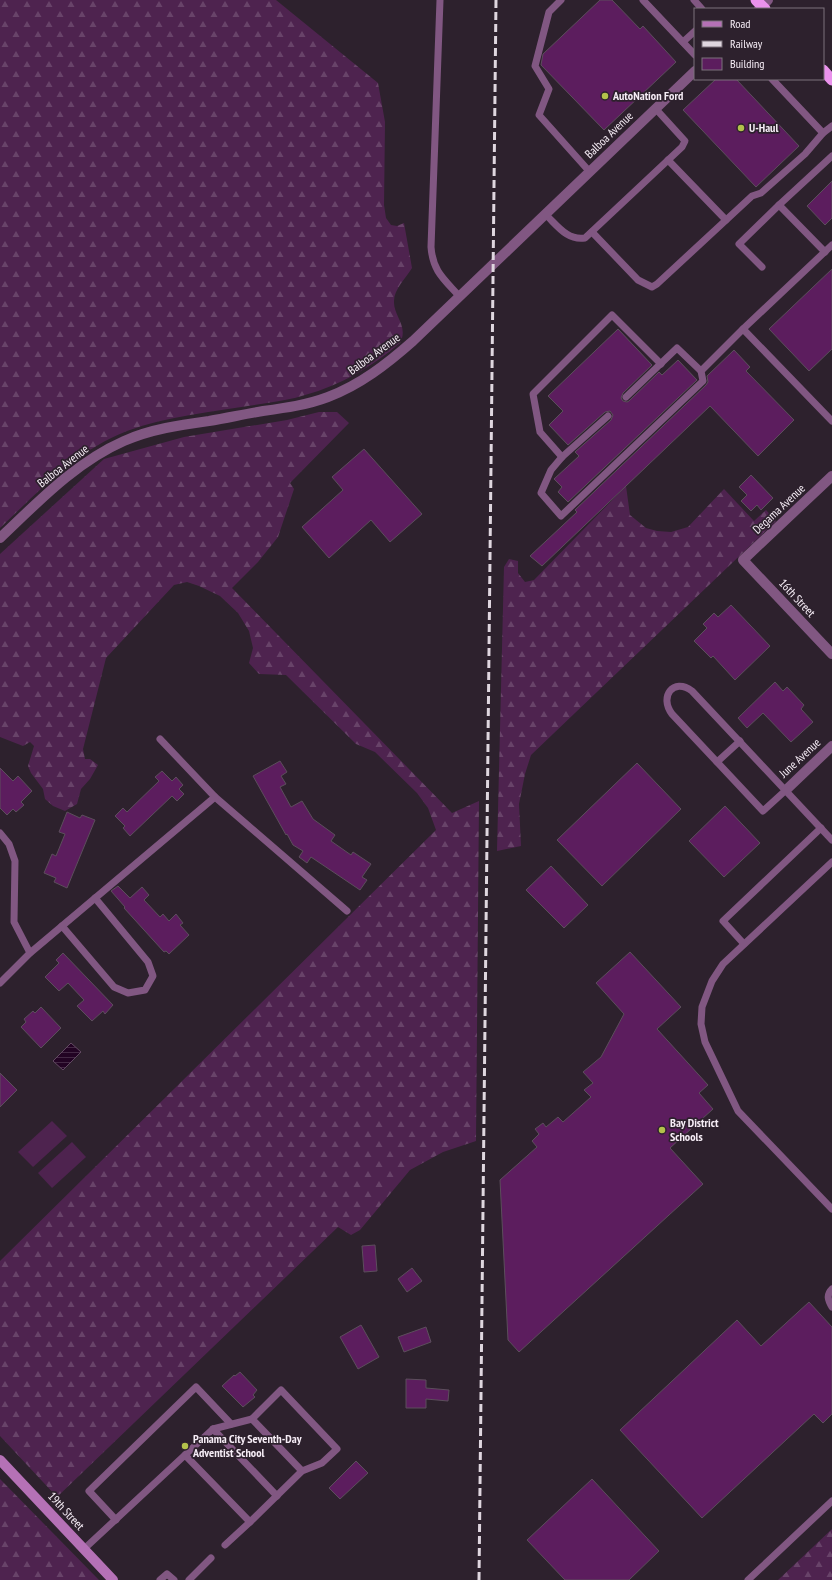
<svg xmlns="http://www.w3.org/2000/svg" width="832" height="1580" viewBox="0 0 832 1580" font-family="'PT Sans Narrow',sans-serif">
  <style>
    .forest { fill: url(#forest-firs) }
    .garden { fill: #4e234f }
    .water { fill: url(#water-rules); stroke: #624962 }
    .building { fill: #5c1d5e; stroke: #5c4e5c }
    .lines { fill: none; stroke-linecap: round; stroke-linejoin: round }
    .service { stroke: #815782; stroke-width: 7 }
    .minor { stroke: #815782; stroke-width: 10 }
    .tertiary { stroke: #815782; stroke-width: 10 }
    .secondary { stroke: #b571b6; stroke-width: 10 }
    .trunk { stroke: #ea92ec; stroke-width: 11 }
    .rail { stroke: #dfd6df; stroke-width: 3; stroke-dasharray: 8 4; stroke-linecap: butt }
    .poi-dot { fill: #b3c24b; stroke: #2d212d; stroke-width: 1.5 }
    .labels { text-anchor: middle; stroke-width: 3.5; stroke-linejoin: round; paint-order: stroke }
    .poi-label { font-size: 12px; font-weight: bold; fill: #f6edf6; stroke: #2d212d; text-anchor: start }
    .street-label { font-size: 12px; fill: #f6edf6; stroke: #2d212d }
  </style>
  <defs>
    <pattern id="forest-firs" width="22" height="20" patternUnits="userSpaceOnUse"><rect width="22" height="20" fill="#4e234f"/><path d="M5 1l3.5 6h-7zM16 11l3.5 6h-7z" fill="#684369"/></pattern>
    <pattern id="water-rules" width="6" height="5" patternUnits="userSpaceOnUse"><rect width="6" height="5" fill="#220323"/><path d="M0 2.5h6" fill="none" stroke="#432844"/></pattern>
  </defs>
  <rect width="100%" height="100%" fill="#2d212d"/>
  <g class="forest">
    <path d="M0 0H276L378 83 385 122 384 205 386 218 391 225 397 226 404 223 412 268C406 278 394 289 394 301 393 316 409 326 400 343 372 367 341 385 305 395 293 399 279 401 267 403 220 411 171 415 127 431 77 450 38 492 0 528Z"/>
    <path d="M319 412H337L349 423 290 483 294 489 278 537 258 562 232 588 452 813 479 801 476 1141 443 1152 410 1170 360 1230 351 1235 338 1227 57 1497 0 1436V1261L436 830 428 808 417 793 375 752 356 744 286 675 259 674 249 663 253 648 249 631 238 613 220 596 199 586 187 582 174 585 106 658 83 749 85 759H90L98 765 90 779 81 789 77 804 65 811 53 806 45 799 43 789 31 773 28 766 34 746 30 742 23 746 0 737V554L104 459 184 437 287 420Z"/>
    <path d="M626 486 630 515 646 528 657 531 671 532 688 527 724 489 754 521 766 510 776 521 531 755 525 774 519 804 521 846 497 851 504 567 509 559 518 561V573L525 582 534 580Z"/>
    <path d="M0 1479 99 1580H0Z"/>
    <path d="M832 1529V1580H778Z"/>
  </g>
  <g class="garden">
    <path d="M52 1121 67 1136 33 1167 18 1152Z"/>
    <path d="M72 1142 86 1157 52 1188 38 1173Z"/>
  </g>
  <path class="water" d="M71 1043 81 1052 63 1070 53 1061Z"/>
  <g class="building">
    <path d="M600 0H612L640 29 643 26 676 62 604 130 541 65 543 54Z"/>
    <path d="M716 79H736L799 146 756 187 683 110Z"/>
    <path d="M832 181V218L825 225 807 206Z"/>
    <path d="M832 269V349L809 371 769 329Z"/>
    <path d="M618 329 652 365 623 393 621 398 623 401 627 402 629 401 659 372 662 375 678 360 697 380 568 502 558 492 562 487 554 479 579 456 575 452 611 420 613 415 610 411 605 412 568 445 549 425 563 411 548 396Z"/>
    <path d="M734 350 750 367 746 371 794 420 758 456 710 406 542 566 530 556 577 512 575 510 706 385 708 382 707 376Z"/>
    <path d="M364 449 422 514 390 542 371 520 329 558 302 527 343 490 332 477Z"/>
    <path d="M751 475 773 498 761 510 757 505 751 511 741 501 747 495 739 487Z"/>
    <path d="M731 605 770 646 735 680 713 656 711 658 694 641 707 628 703 624 714 613 718 617Z"/>
    <path d="M775 682 783 691 787 687 804 705 801 709 813 722 791 742 763 713 747 728 738 718Z"/>
    <path d="M280 761 287 772 281 776 286 784 280 787 291 807 302 801 313 819 335 835 331 841 351 855 353 852 371 864 362 877 367 880 360 890 311 857 307 863 299 857 303 851 293 845 287 834 286 835 253 776Z"/>
    <path d="M637 763 681 809 602 886 557 840Z"/>
    <path d="M0 768 13 781 18 776 32 791 21 802 24 805 16 812 13 809 7 815 0 808Z"/>
    <path d="M162 771 172 781 176 777 183 785 179 789 184 794 177 801 172 796 130 836 123 828 125 826 115 816 123 808 127 812 159 781 155 777Z"/>
    <path d="M725 806 760 843 724 877 689 841Z"/>
    <path d="M67 812 80 818 82 815 95 820 67 888 54 882 56 878 44 873 52 854 56 856 65 834 59 832Z"/>
    <path d="M551 866 588 905 564 928 526 890Z"/>
    <path d="M118 886 130 898 142 887 149 895 144 900 160 917 163 914 169 921 176 914 183 923 180 925 189 935 169 954 166 951 164 952 124 908 125 907 111 891Z"/>
    <path d="M630 952 681 1007 657 1029 708 1085 699 1093 713 1109 670 1148 703 1184 519 1352 508 1340 500 1180 537 1147 532 1141 539 1134 535 1129 543 1123 546 1127 558 1117 563 1122 591 1097 584 1090 593 1083 583 1072 601 1057 624 1014 596 983Z"/>
    <path d="M63 953 113 1005 105 1014 103 1011 92 1021 77 1006 84 1000 68 983 59 991 45 977 59 963 56 960Z"/>
    <path d="M41 1007 61 1028 41 1048 21 1027 26 1022 24 1019 33 1011 35 1013Z"/>
    <path d="M0 1073 17 1090 0 1107Z"/>
    <path d="M375 1245 377 1271 364 1272 362 1246Z"/>
    <path d="M412 1268 422 1281 407 1292 398 1279Z"/>
    <path d="M809 1302 832 1327V1414L823 1423 814 1414 702 1518 620 1430 737 1320 761 1346Z"/>
    <path d="M361 1325 379 1357 358 1369 340 1337Z"/>
    <path d="M426 1327 431 1342 404 1352 398 1337Z"/>
    <path d="M240 1372 257 1390 253 1395 255 1397 243 1407 222 1386 234 1375 235 1376Z"/>
    <path d="M406 1379 426 1380V1388L449 1390 448 1401 426 1399V1408H406Z"/>
    <path d="M356 1461 368 1473 340 1499 329 1488Z"/>
    <path d="M592 1479 659 1551 629 1580H565L527 1540Z"/>
  </g>
  <g class="lines">
    <g class="service">
      <path d="M440 0 431 247C433 272 444 279 460 297"/>
      <path d="M561 0 549 12 535 66 549 89 539 115 589 171"/>
      <path d="M643 0 695 55"/>
      <path d="M694 0 702 9"/>
      <path d="M683 42 695 31"/>
      <path d="M772 79 823 133"/>
      <path d="M668 160 726 220"/>
      <path d="M545 214C557 225 567 241 585 238L682 147 685 141 655 108"/>
      <path d="M592 232 638 280 652 287 657 284 752 196 761 193 805 154 823 133 832 126"/>
      <path d="M832 245 743 329 832 421"/>
      <path d="M825 252 779 205 832 156"/>
      <path d="M762 267 739 244 779 205"/>
      <path d="M626 397 677 348 701 371"/>
      <path d="M608 416 562 457 551 470 541 493 561 516 703 381 701 371 743 329"/>
      <path d="M562 457 540 432 533 394 612 315 661 364"/>
      <path d="M160 739 215 797 347 911"/>
      <path d="M717 762 740 741"/>
      <path d="M786 790 763 811 672 714C659 697 673 677 692 691L832 840"/>
      <path d="M0 833 9 844 15 861 14 922 30 953"/>
      <path d="M832 862 723 964 712 981 702 1007 701 1024 705 1042 738 1111 832 1209"/>
      <path d="M62 926 114 987 128 993 145 990 153 976 148 962 95 898"/>
      <path d="M744 944 723 921 821 828"/>
      <path d="M0 983 30 953 215 797"/>
      <path d="M832 1289C826 1295 828 1300 832 1307"/>
      <path d="M213 1429 252 1419"/>
      <path d="M185 1455 213 1429 277 1496"/>
      <path d="M116 1520 89 1491 196 1387 231 1424"/>
      <path d="M250 1522 302 1471 322 1463 337 1449 281 1390 252 1419 302 1471"/>
      <path d="M84 1549 185 1455 250 1522 225 1545"/>
      <path d="M160 1580 167 1574 174 1580"/>
      <path d="M189 1580 211 1558"/>
      <path d="M748 1580 832 1501"/>
    </g>
    <g class="minor">
      <path d="M832 476 743 560 832 654"/>
      <path d="M786 790 832 746"/>
    </g>
    <g class="tertiary">
      <path d="M759 9 768 0"/>
      <path d="M0 538C38 502 76 462 124 441 151 429 180 425 209 421 227 418 245 414 263 411 285 408 307 405 328 397 360 385 387 364 413 341L695 71"/>
    </g>
    <path class="secondary" d="M0 1460 113 1580"/>
    <g class="trunk">
      <path d="M756 0 765 9"/>
      <path d="M823 70 832 80"/>
    </g>
    <path class="rail" d="M479 1580 496 0"/>
  </g>
  <g class="poi-dot">
    <circle cx="605" cy="96" r="4"/>
    <circle cx="741" cy="128" r="4"/>
    <circle cx="662" cy="1130" r="4"/>
    <circle cx="185" cy="1446" r="4"/>
  </g>
  <g class="labels">
    <g class="poi-label">
      <text x="613" y="100">AutoNation Ford</text>
      <text x="749" y="132">U-Haul</text>
      <text x="670" y="1127">Bay District<tspan x="670" dy="14">Schools</tspan></text>
      <text x="193" y="1443">Panama City Seventh-Day<tspan x="193" dy="14">Adventist School</tspan></text>
    </g>
    <g class="street-label">
      <text transform="translate(609 135) rotate(-44)" y="4">Balboa Avenue</text>
      <text transform="translate(374 354) rotate(-36)" y="4">Balboa Avenue</text>
      <text transform="translate(63 466) rotate(-38)" y="4">Balboa Avenue</text>
      <text transform="translate(779 509) rotate(-43)" y="4">Degama Avenue</text>
      <text transform="translate(797 598) rotate(47)" y="4">16th Street</text>
      <text transform="translate(800 758) rotate(-43)" y="4">June Avenue</text>
      <text transform="translate(66 1511) rotate(47)" y="4">19th Street</text>
    </g>
  </g>
  <rect x="694" y="8" width="130" height="72" fill="#2d212d" stroke="#7d737d"/>
  <rect x="702" y="21" width="20" height="6" fill="#b571b6" stroke="#7d737d"/>
  <text x="730" y="28" font-size="12" fill="#f6edf6">Road</text>
  <rect x="702" y="41" width="20" height="6" fill="#dfd6df" stroke="#7d737d"/>
  <text x="730" y="48" font-size="12" fill="#f6edf6">Railway</text>
  <rect x="702" y="58" width="20" height="12" fill="#5c1d5e" stroke="#7d737d"/>
  <text x="730" y="68" font-size="12" fill="#f6edf6">Building</text>
</svg>
